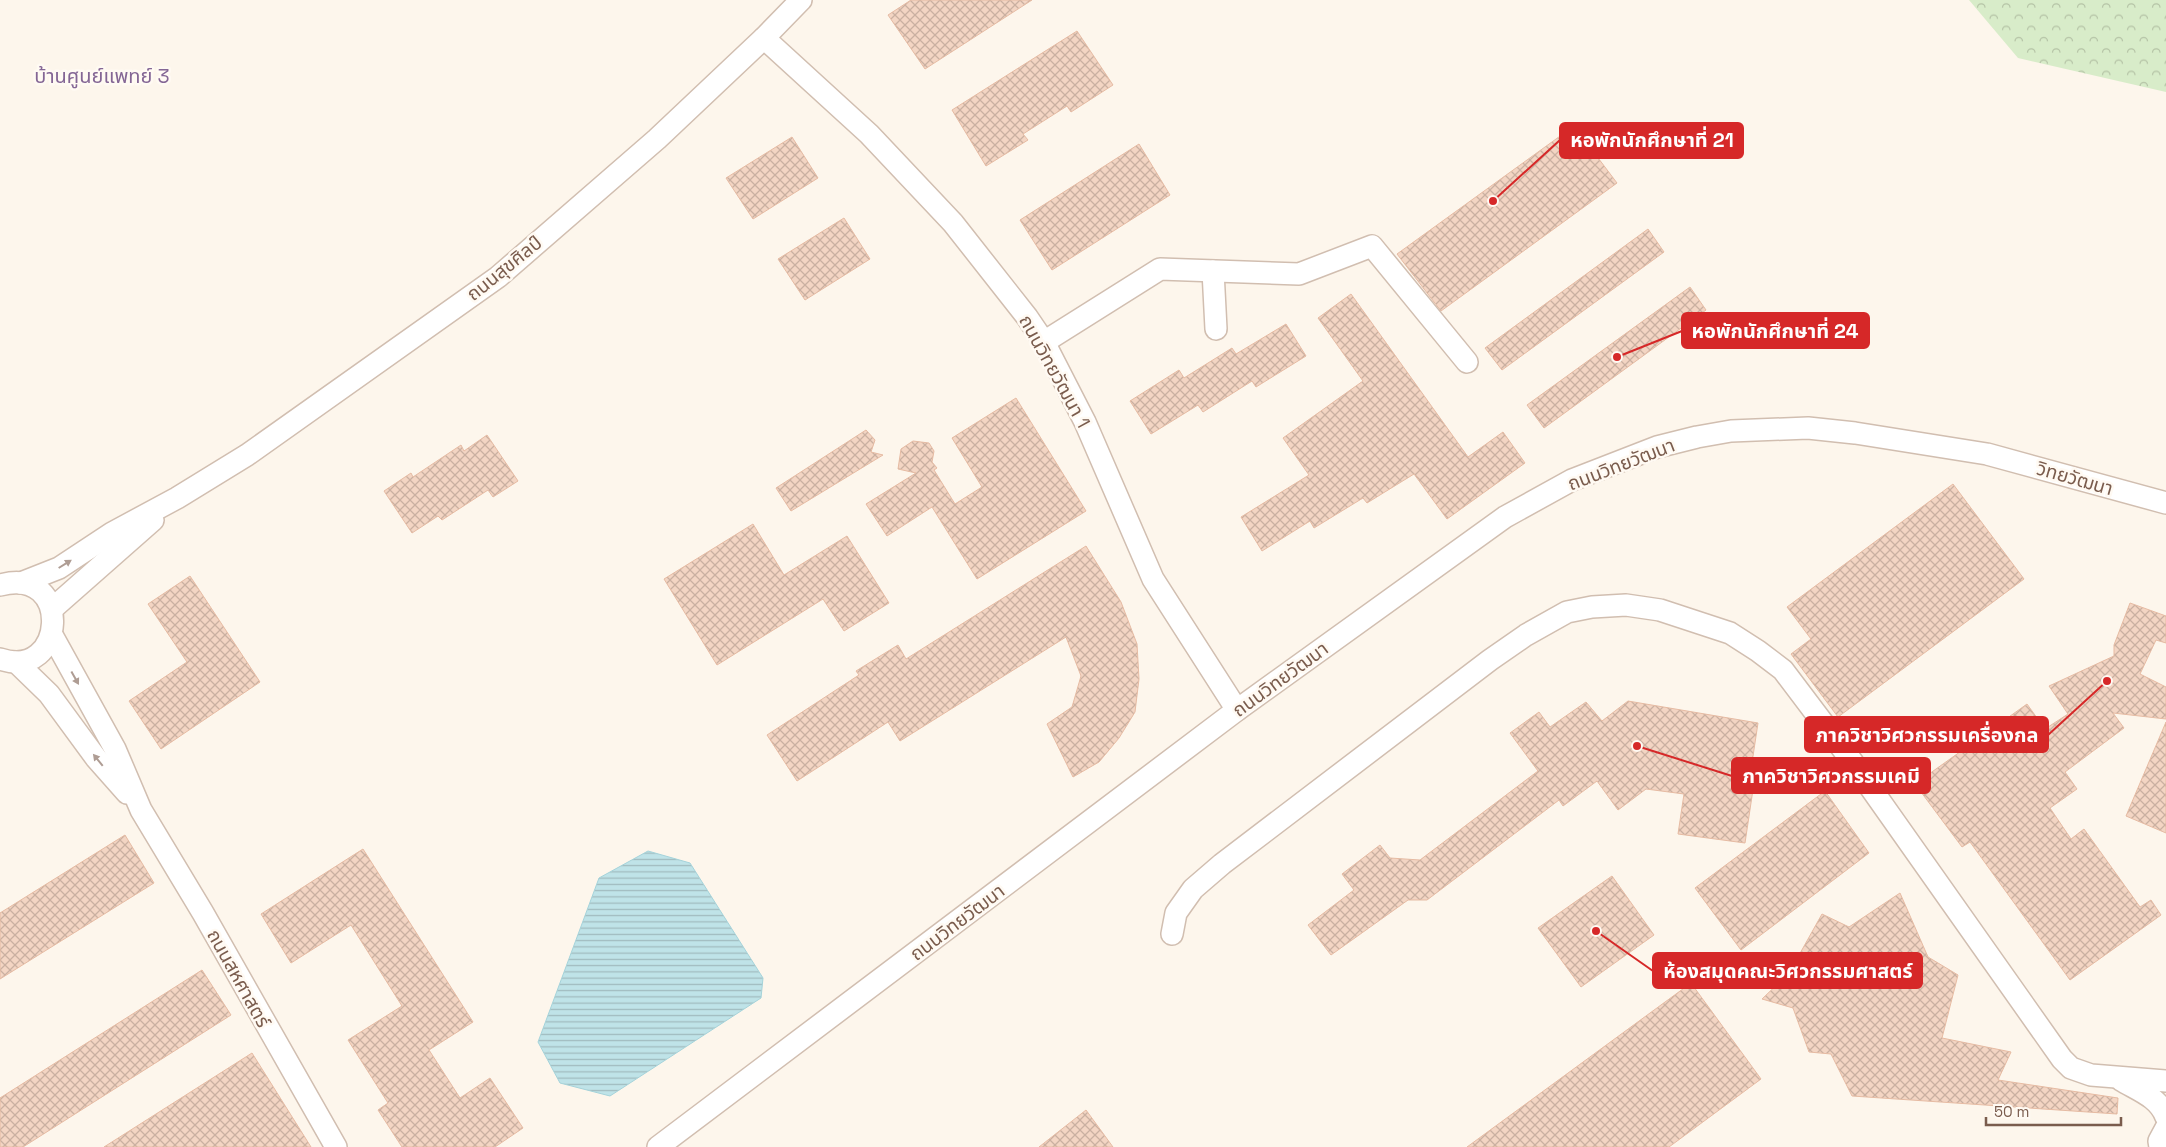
<svg xmlns="http://www.w3.org/2000/svg" width="2166" height="1147" viewBox="0 0 2166 1147" font-family="'Space Grotesk','Noto Sans Thai',sans-serif">
  <style>
    .forest { fill: url(#forest-crowns) }
    .water { fill: url(#water-rules); stroke: #a5d3da }
    .building { fill: url(#building-cross-hatch); stroke: #e6bba3 }
    .lines { fill: none; stroke-linecap: round; stroke-linejoin: round }
    .street-casing { stroke: #d1beb0; stroke-width: 24 }
    .street { stroke: #fff; stroke-width: 21 }
    .oneway { fill: #af9d94 }
    .labels { text-anchor: middle; stroke-width: 5; stroke-linejoin: round; paint-order: stroke }
    .street-label { font-size: 19px; fill: #7a5c4d; stroke: #fffaf3 }
    .neighbourhood-label { font-size: 20px; fill: #846695; stroke: #fffaf3 }
    .leader { fill: none; stroke: #d62828; stroke-width: 2 }
    .callout-dot { fill: #d62828; stroke: #fffaf3; stroke-width: 2 }
    .callout { fill: #d62828; stroke: #d62828; stroke-width: 2 }
    .callout-label { font-size: 20px; text-anchor: middle; font-weight: bold; fill: #fff }
  </style>
  <defs>
    <pattern id="forest-crowns" width="20" height="18" patternUnits="userSpaceOnUse" patternTransform="scale(1.25)"><rect width="20" height="18" fill="#d8ecc9"/><path d="M2 6a3 3 0 1 1 6 0M12 15a3 3 0 1 1 6 0" fill="none" stroke="#b4c2a5"/></pattern>
    <pattern id="water-rules" width="6" height="5" patternUnits="userSpaceOnUse" patternTransform="scale(1.25)"><rect width="6" height="5" fill="#bfe3e8"/><path d="M0 2.5h6" fill="none" stroke="#a0bbbe"/></pattern>
    <pattern id="building-cross-hatch" width="8" height="8" patternUnits="userSpaceOnUse" patternTransform="scale(1.25)"><rect width="8" height="8" fill="#f3d5c3"/><path d="M0 0l8 8M0 8l8-8" fill="none" stroke="#cab0a1"/></pattern>
  </defs>
  <rect width="100%" height="100%" fill="#fdf6ec"/>
  <path class="forest" d="M1969 0H2166V92L2018 58Z"/>
  <path class="water" d="M648 851 690 863 763 978 761 998 610 1096 560 1083 538 1042 599 878Z"/>
  <g class="building">
    <path d="M911 0H1032L925 69 888 15Z"/>
    <path d="M1077 31 1113 85 1071 112 1067 106 1023 134 1028 140 986 166 952 110Z"/>
    <path d="M1574 126 1617 183 1441 311 1397 254Z"/>
    <path d="M792 137 818 178 753 219 726 178Z"/>
    <path d="M1139 144 1170 195 1052 270 1020 220Z"/>
    <path d="M844 218 870 259 805 300 778 259Z"/>
    <path d="M1648 229 1664 252 1502 370 1485 348Z"/>
    <path d="M1690 287 1706 310 1544 428 1527 405Z"/>
    <path d="M1351 294 1468 457 1503 432 1525 463 1447 519 1414 474 1367 503 1363 498 1314 528 1310 521 1262 551 1241 517 1309 475 1283 438 1363 381 1318 318Z"/>
    <path d="M1286 324 1306 356 1256 387 1252 381 1203 412 1198 405 1151 434 1130 401 1179 370 1184 378 1232 348 1236 354Z"/>
    <path d="M1016 398 1086 511 977 579 932 507 887 536 866 504 916 473 898 469 901 449 913 441 929 443 934 451 932 462 937 468 934 470 955 504 982 487 952 438Z"/>
    <path d="M866 430 875 440 871 452 883 455 791 511 776 488Z"/>
    <path d="M487 435 518 481 493 497 488 490 442 520 438 516 412 533 384 491 411 473 413 477 461 445 464 451Z"/>
    <path d="M1953 484 2024 579 1838 717 1791 654 1811 639 1787 607Z"/>
    <path d="M753 524 784 575 847 536 889 603 844 631 823 599 717 665 664 579Z"/>
    <path d="M1086 546 1121 602 1137 644 1139 679 1135 712 1119 738 1099 762 1073 777 1047 724 1072 707 1081 676 1066 637 900 741 888 722 797 781 767 735 859 675 856 671 898 645 906 659Z"/>
    <path d="M190 576 260 682 161 749 129 701 187 662 148 604Z"/>
    <path d="M2130 603 2166 616V643L2156 640 2140 674 2166 687V719L2113 713 2124 728 2065 772 2077 789 2050 808 2071 839 2084 829 2140 907 2151 900 2161 915 2070 980 1970 842 1962 847 1915 784 2027 704 2045 729 2068 714 2049 686 2114 656V645Z"/>
    <path d="M1628 701 1758 723 1750 776H1755L1745 843 1678 834 1684 794 1646 789 1618 810 1597 781 1563 806 1559 800 1427 900H1408L1331 955 1308 925 1354 890 1342 874 1380 845 1390 858 1420 860 1538 771 1510 733 1539 712 1550 727 1586 702 1602 721Z"/>
    <path d="M2166 722V833L2126 816Z"/>
    <path d="M1825 791 1869 853 1741 950 1695 888Z"/>
    <path d="M125 835 154 883 0 979V913Z"/>
    <path d="M363 849 473 1022 429 1050 460 1098 490 1078 523 1128 495 1147H402L378 1110 388 1103 348 1040 402 1006 351 925 291 963 261 914Z"/>
    <path d="M1612 876 1654 935 1581 987 1538 928Z"/>
    <path d="M1900 893 1928 957 1958 975 1942 1038 2011 1052 1998 1080 2118 1098 2117 1114 1852 1096 1831 1054 1809 1052 1793 1008 1762 999 1789 973 1822 914 1849 927Z"/>
    <path d="M202 970 231 1015 23 1147H0V1098Z"/>
    <path d="M1691 983 1761 1079 1669 1147H1467Z"/>
    <path d="M252 1053 311 1147H104Z"/>
    <path d="M1086 1110 1113 1147H1039Z"/>
  </g>
  <g class="lines">
    <defs>
      <g id="street">
        <path d="M764 38 869 134 953 223 1027 317 1044 342 1085 422 1153 579 1237 710"/>
        <path d="M1213 271 1216 329"/>
        <path d="M1044 342 1160 269 1299 274 1372 246 1467 362"/>
        <path d="M21 583 59 568 112 533 177 498 247 455 498 277 657 139 764 38 801 0"/>
        <path d="M0 585C74 565 66 682 0 659"/>
        <path d="M52 609 153 520"/>
        <path d="M52 635 115 749 141 810 203 913 336 1147"/>
        <path d="M16 662 49 694 96 758 127 793"/>
        <path d="M1172 934 1176 913 1193 889 1222 864 1490 660 1526 635 1567 612 1592 607 1626 605 1660 610 1730 633 1758 651 1783 670 1851 760 2062 1059 2071 1068 2091 1075 2166 1081"/>
        <path d="M2121 1080C2137 1090 2159 1097 2166 1117"/>
        <path d="M658 1147 1237 710 1505 517 1572 480 1657 447 1697 437 1731 431 1808 428 1855 433 1987 454 2166 503"/>
        <path d="M2160 1147 2159 1141 2166 1128"/>
      </g>
    </defs>
    <use href="#street" class="street-casing"/>
    <use href="#street" class="street"/>
  </g>
  <defs><path id="oneway-solid" d="M-6-.8H1V-3.2L6.5 0L1 3.2V.8H-6Z" transform="scale(1.25)"/></defs>
  <g class="oneway">
    <use href="#oneway-solid" transform="translate(65 564) rotate(-32)"/>
    <use href="#oneway-solid" transform="translate(75 678) rotate(61)"/>
    <use href="#oneway-solid" transform="translate(98 760) rotate(-129)"/>
  </g>
  <g class="labels">
    <g class="street-label">
      <text transform="translate(504 268) rotate(-39)" y="7">ถนนสุขศิลป์</text>
      <text transform="translate(1055 371) rotate(61)" y="7">ถนนวิทยวัฒนา 1</text>
      <text transform="translate(1621 464) rotate(-21)" y="7">ถนนวิทยวัฒนา</text>
      <text transform="translate(2075 478) rotate(16)" y="7">วิทยวัฒนา</text>
      <text transform="translate(1280 679) rotate(-36)" y="7">ถนนวิทยวัฒนา</text>
      <text transform="translate(957 922) rotate(-37)" y="7">ถนนวิทยวัฒนา</text>
      <text transform="translate(239 978) rotate(61)" y="7">ถนนสหศาสตร์</text>
    </g>
    <g class="neighbourhood-label">
      <text x="102" y="83">บ้านศูนย์แพทย์ 3</text>
    </g>
  </g>
  <path class="leader" d="M1493 201L1560 140M1617 357L1682 331M2107 681L2048 735M1637 746L1732 776M1596 931L1653 971"/>
  <g class="callout-dot">
    <circle cx="1493" cy="201" r="5"/>
    <circle cx="1617" cy="357" r="5"/>
    <circle cx="2107" cy="681" r="5"/>
    <circle cx="1637" cy="746" r="5"/>
    <circle cx="1596" cy="931" r="5"/>
  </g>
  <g class="callout">
    <rect x="1560" y="123" width="183" height="35" rx="5"/>
    <rect x="1682" y="313" width="187" height="35" rx="5"/>
    <rect x="1805" y="717" width="243" height="35" rx="5"/>
    <rect x="1732" y="758" width="198" height="35" rx="5"/>
    <rect x="1653" y="953" width="269" height="35" rx="5"/>
  </g>
  <g class="callout-label">
    <text x="1652" y="147">หอพักนักศึกษาที่ 21</text>
    <text x="1775" y="338">หอพักนักศึกษาที่ 24</text>
    <text x="1927" y="742">ภาควิชาวิศวกรรมเครื่องกล</text>
    <text x="1831" y="783">ภาควิชาวิศวกรรมเคมี</text>
    <text x="1788" y="978">ห้องสมุดคณะวิศวกรรมศาสตร์</text>
  </g>
  <path d="M1986 1117v8h135v-8" fill="none" stroke="#7a5c4d" stroke-width="2.5"/>
  <text x="1994" y="1117" font-size="15" fill="#7a5c4d" stroke="#fffaf3" stroke-width="4" paint-order="stroke">50 m</text>
</svg>
